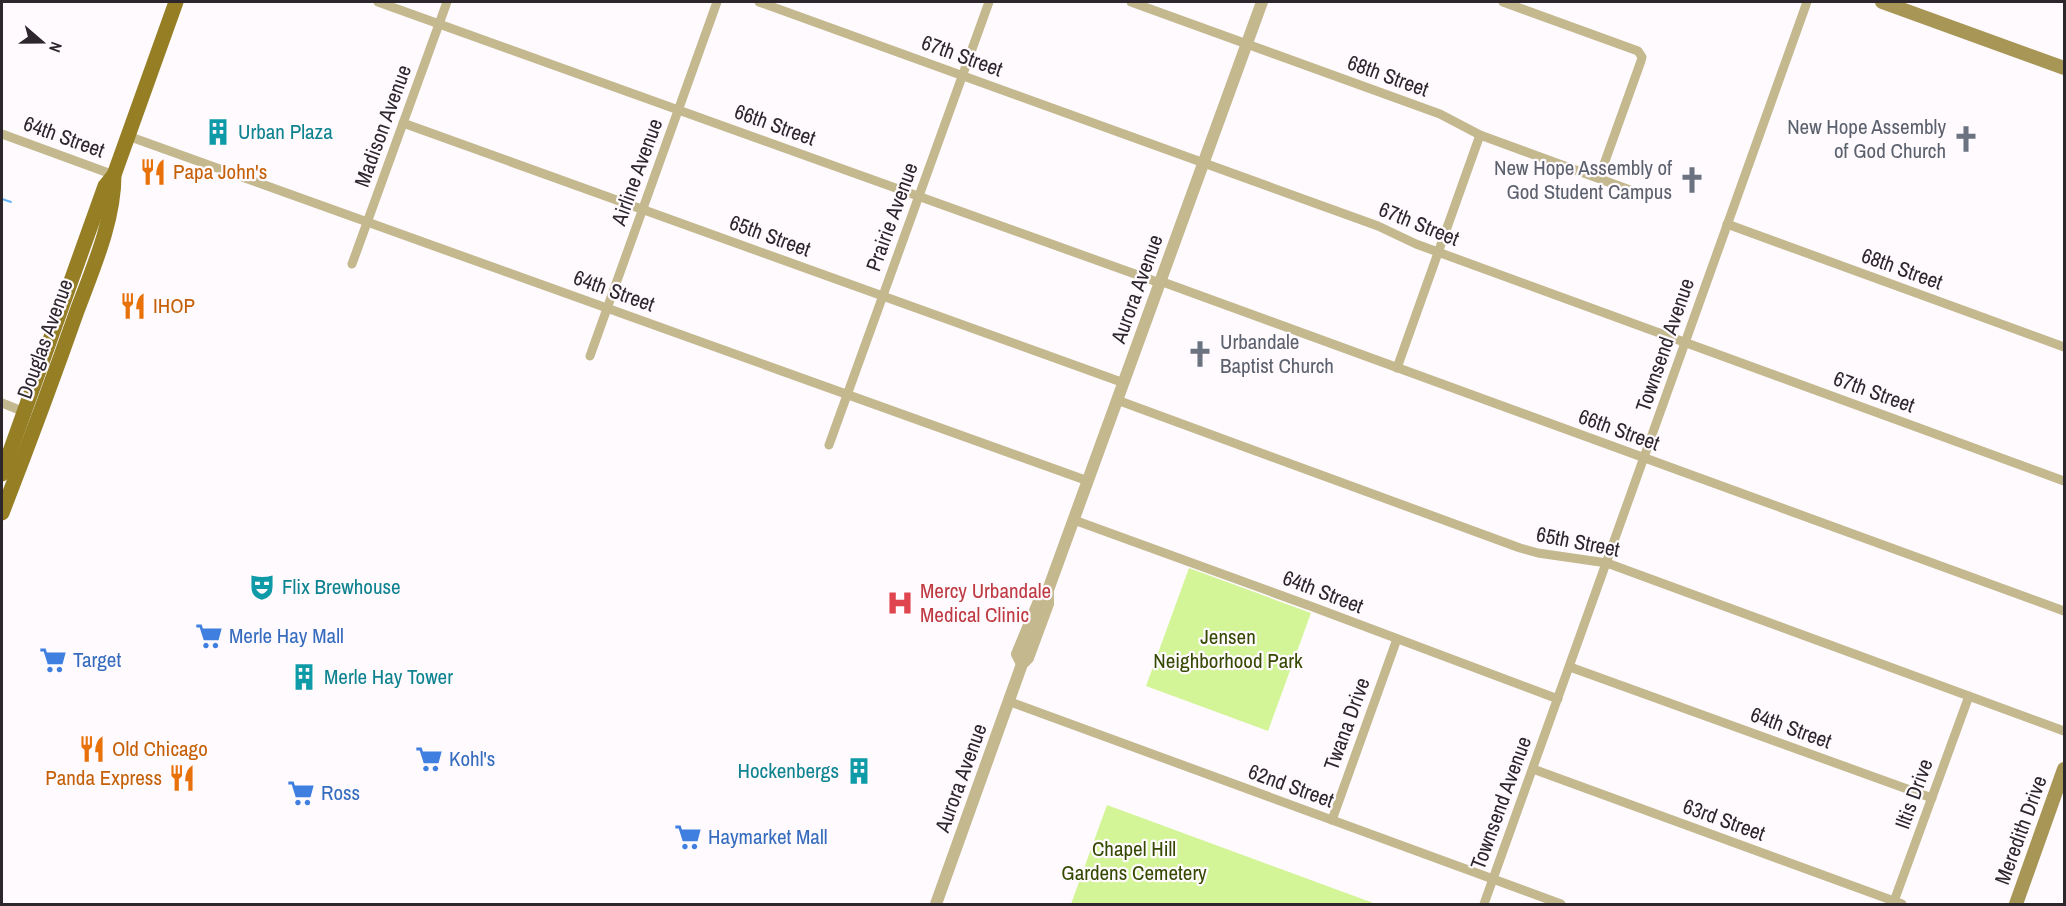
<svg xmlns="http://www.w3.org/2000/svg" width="2066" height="906" viewBox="0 0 2066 906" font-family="'Archivo Narrow',sans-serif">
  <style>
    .green { fill: #d3f598 }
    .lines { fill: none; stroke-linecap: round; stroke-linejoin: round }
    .stream { stroke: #68b5fc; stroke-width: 2 }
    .minor { stroke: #c4b88e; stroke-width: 9 }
    .tertiary { stroke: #c4b88e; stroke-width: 12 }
    .secondary { stroke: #a89656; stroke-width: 14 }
    .primary { stroke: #957e24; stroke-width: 15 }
    .labels { text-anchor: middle; stroke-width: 4.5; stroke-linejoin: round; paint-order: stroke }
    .street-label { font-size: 21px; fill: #2d272d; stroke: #fefafe }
    .worship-label { font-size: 21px; fill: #5b616d; stroke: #fefafe; text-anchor: end }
    .culture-label { font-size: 21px; fill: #0d838f; stroke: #fefafe; text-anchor: start }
    .food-label { font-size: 21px; fill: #c56008; stroke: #fefafe; text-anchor: start }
    .health-label { font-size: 21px; fill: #be3a42; stroke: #fefafe; text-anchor: start }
    .shop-label { font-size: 21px; fill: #366cbe; stroke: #fefafe; text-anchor: start }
    .park-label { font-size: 21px; fill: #354900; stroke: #fefafe }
  </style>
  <rect width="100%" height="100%" fill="#fefafe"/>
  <g class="green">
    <path d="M1189 568 1311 613 1268 731 1146 686Z"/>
    <path d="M1107 805 1376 904H1071Z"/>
  </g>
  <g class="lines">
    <path class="stream" d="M2 199 11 202"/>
    <g class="minor">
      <path d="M378 2 1160 283"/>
      <path d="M759 2 1378 226 1416 244 2064 481"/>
      <path d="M1131 2 1440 114 1480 135 1630 190"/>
      <path d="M1503 2 1638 51 1642 57 1641 61 1599 178"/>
      <path d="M403 123 1124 383"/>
      <path d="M2 134 114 175"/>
      <path d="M128 136 1088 481"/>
      <path d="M1727 224 2064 347"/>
      <path d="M352 264 447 2"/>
      <path d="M1160 281 2064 611"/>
      <path d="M590 356 717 2"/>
      <path d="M1397 368 1480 135"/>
      <path d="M1117 400 1520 548 1538 553 1607 563 2064 731"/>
      <path d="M2 403 27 413"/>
      <path d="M829 445 989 2"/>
      <path d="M1074 520 1313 607 1558 699"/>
      <path d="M1570 667 1932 798"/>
      <path d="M1008 701 1561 904"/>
      <path d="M1533 769 1902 904"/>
      <path d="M1332 820 1397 639"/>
      <path d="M1484 904 1807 2"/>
      <path d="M1893 904 1969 696"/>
    </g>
    <g class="tertiary">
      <path d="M1022 664 1017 654 1039 601 1048 590"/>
      <path d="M936 904 1022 664 1028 658 1048 604V590L1262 2"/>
    </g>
    <g class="secondary">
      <path d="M1882 2 2064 68"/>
      <path d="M2016 904 2064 769"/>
    </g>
    <g class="primary">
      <path d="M2 474 105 186 114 175"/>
      <path d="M2 513C28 446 53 379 77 311 93 268 114 221 114 175L176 2"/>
    </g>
  </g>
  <defs>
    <symbol id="building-bare" viewBox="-9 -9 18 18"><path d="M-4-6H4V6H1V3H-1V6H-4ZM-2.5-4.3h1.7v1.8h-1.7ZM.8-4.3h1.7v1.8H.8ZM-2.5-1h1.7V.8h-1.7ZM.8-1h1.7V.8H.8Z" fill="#0f9aa8" stroke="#fefafe" stroke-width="2.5" paint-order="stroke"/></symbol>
    <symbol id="church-bare" viewBox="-9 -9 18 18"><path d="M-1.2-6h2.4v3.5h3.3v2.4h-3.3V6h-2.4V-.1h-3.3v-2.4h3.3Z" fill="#6b7280" stroke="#fefafe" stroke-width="2.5" paint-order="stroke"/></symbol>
    <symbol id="restaurant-bare" viewBox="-9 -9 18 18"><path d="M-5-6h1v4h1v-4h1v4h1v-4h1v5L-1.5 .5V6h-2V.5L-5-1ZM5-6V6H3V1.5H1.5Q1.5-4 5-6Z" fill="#e8710a" stroke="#fefafe" stroke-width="2.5" paint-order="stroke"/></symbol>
    <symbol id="theatre-bare" viewBox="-9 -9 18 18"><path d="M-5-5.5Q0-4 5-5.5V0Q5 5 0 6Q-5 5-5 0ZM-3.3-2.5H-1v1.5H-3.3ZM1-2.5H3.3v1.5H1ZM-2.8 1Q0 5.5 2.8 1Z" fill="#0f9aa8" stroke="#fefafe" stroke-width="2.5" paint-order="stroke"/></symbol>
    <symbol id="hospital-bare" viewBox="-9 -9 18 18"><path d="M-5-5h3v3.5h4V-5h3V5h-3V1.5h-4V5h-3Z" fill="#e0444e" stroke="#fefafe" stroke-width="2.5" paint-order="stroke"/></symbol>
    <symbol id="supermarket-bare" viewBox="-9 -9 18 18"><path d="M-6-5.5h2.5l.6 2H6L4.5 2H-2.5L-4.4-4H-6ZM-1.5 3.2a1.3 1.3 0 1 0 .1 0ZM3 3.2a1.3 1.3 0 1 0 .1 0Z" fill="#3f7fe0" stroke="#fefafe" stroke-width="2.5" paint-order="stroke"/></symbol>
  </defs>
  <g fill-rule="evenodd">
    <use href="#building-bare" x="199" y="113" width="38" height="38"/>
    <use href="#church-bare" x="1947" y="120" width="38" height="38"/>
    <use href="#restaurant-bare" x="134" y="153" width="38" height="38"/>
    <use href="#church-bare" x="1673" y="161" width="38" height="38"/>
    <use href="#restaurant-bare" x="114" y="287" width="38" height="38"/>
    <use href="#church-bare" x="1181" y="335" width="38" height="38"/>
    <use href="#theatre-bare" x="243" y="568" width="38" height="38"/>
    <use href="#hospital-bare" x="881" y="584" width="38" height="38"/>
    <use href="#supermarket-bare" x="190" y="617" width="38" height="38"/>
    <use href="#supermarket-bare" x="34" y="641" width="38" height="38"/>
    <use href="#building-bare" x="285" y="658" width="38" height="38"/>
    <use href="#restaurant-bare" x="73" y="730" width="38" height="38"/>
    <use href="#supermarket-bare" x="410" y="740" width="38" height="38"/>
    <use href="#building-bare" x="840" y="752" width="38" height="38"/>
    <use href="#restaurant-bare" x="163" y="759" width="38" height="38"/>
    <use href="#supermarket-bare" x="282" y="774" width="38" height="38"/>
    <use href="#supermarket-bare" x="669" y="818" width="38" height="38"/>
  </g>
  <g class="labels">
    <g class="street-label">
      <text transform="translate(962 56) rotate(20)" y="7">67th Street</text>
      <text transform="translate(1388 76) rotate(20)" y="7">68th Street</text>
      <text transform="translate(775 125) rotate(20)" y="7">66th Street</text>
      <text transform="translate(383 126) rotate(-70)" y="7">Madison Avenue</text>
      <text transform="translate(64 137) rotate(20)" y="7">64th Street</text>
      <text transform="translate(637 172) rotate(-70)" y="7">Airline Avenue</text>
      <text transform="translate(892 217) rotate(-70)" y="7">Prairie Avenue</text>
      <text transform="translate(1419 224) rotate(22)" y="7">67th Street</text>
      <text transform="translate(770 236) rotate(20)" y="7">65th Street</text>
      <text transform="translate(1902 269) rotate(20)" y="7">68th Street</text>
      <text transform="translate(1137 289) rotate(-70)" y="7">Aurora Avenue</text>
      <text transform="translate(614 291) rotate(20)" y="7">64th Street</text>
      <text transform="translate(45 339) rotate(-70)" y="7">Douglas Avenue</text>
      <text transform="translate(1665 345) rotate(-71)" y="7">Townsend Avenue</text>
      <text transform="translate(1874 392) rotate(20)" y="7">67th Street</text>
      <text transform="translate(1619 430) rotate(20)" y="7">66th Street</text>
      <text transform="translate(1578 542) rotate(11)" y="7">65th Street</text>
      <text transform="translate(1323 592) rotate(21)" y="7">64th Street</text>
      <text transform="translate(1347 724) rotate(-70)" y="7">Twana Drive</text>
      <text transform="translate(1791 728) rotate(20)" y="7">64th Street</text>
      <text transform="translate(961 778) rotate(-70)" y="7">Aurora Avenue</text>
      <text transform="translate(1291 786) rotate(20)" y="7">62nd Street</text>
      <text transform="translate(1914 794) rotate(-70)" y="7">Iltis Drive</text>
      <text transform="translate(1501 803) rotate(-70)" y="7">Townsend Avenue</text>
      <text transform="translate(1724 820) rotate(20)" y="7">63rd Street</text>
      <text transform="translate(2021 830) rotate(-70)" y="7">Meredith Drive</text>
    </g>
    <g class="worship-label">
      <text x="1946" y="134">New Hope Assembly<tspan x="1946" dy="24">of God Church</tspan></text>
      <text x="1672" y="175">New Hope Assembly of<tspan x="1672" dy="24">God Student Campus</tspan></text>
      <text x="1220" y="349" text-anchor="start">Urbandale<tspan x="1220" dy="24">Baptist Church</tspan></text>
    </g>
    <g class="culture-label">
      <text x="238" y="139">Urban Plaza</text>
      <text x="282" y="594">Flix Brewhouse</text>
      <text x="324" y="684">Merle Hay Tower</text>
      <text x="839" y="778" text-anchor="end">Hockenbergs</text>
    </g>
    <g class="food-label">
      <text x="173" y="179">Papa John's</text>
      <text x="153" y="313">IHOP</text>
      <text x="112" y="756">Old Chicago</text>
      <text x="162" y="785" text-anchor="end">Panda Express</text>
    </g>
    <g class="health-label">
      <text x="920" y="598">Mercy Urbandale<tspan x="920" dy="24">Medical Clinic</tspan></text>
    </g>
    <g class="shop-label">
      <text x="229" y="643">Merle Hay Mall</text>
      <text x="73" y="667">Target</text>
      <text x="449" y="766">Kohl's</text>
      <text x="321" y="800">Ross</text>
      <text x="708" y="844">Haymarket Mall</text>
    </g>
    <g class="park-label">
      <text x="1228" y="644">Jensen<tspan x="1228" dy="24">Neighborhood Park</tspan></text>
      <text x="1134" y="856">Chapel Hill<tspan x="1134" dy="24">Gardens Cemetery</tspan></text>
    </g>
  </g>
  <rect width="2066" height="906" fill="none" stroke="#2d272d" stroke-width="6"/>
  <g transform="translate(42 42) rotate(110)" stroke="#fefafe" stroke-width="4.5" paint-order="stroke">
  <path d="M0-4.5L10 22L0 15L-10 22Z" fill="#2d272d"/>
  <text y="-9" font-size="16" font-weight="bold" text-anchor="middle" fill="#2d272d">N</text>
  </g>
</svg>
